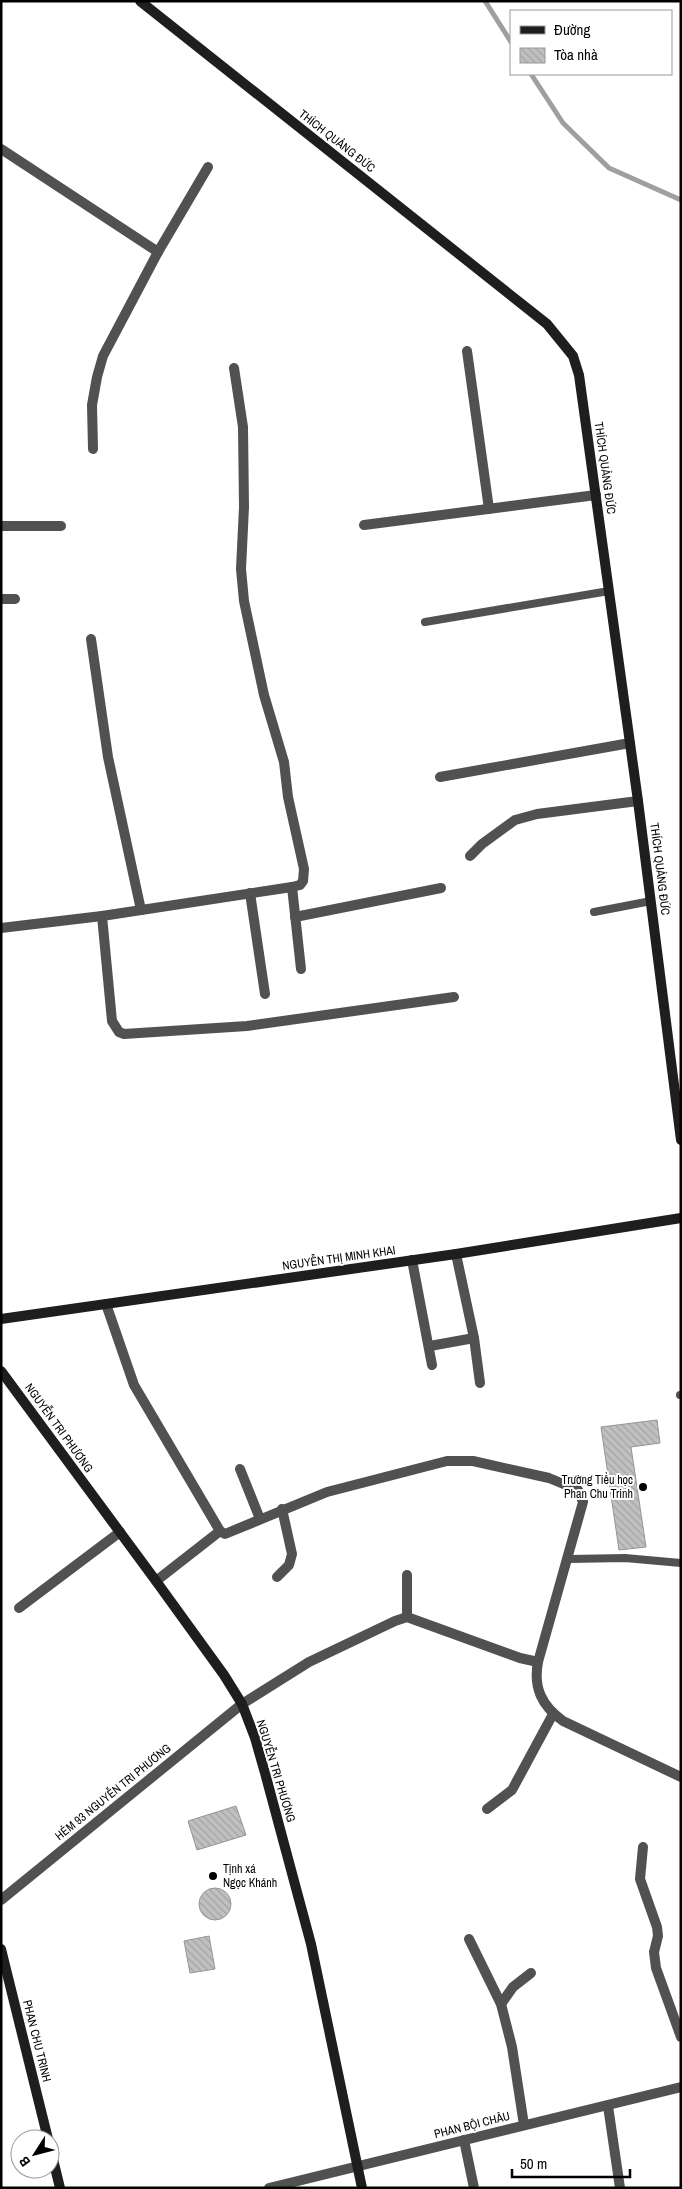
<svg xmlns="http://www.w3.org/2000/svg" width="682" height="2189" viewBox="0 0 682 2189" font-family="'Archivo Narrow',sans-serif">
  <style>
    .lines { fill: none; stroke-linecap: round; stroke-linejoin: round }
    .stream { stroke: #9f9f9f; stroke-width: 5 }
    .building { fill: url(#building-back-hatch); stroke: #959595 }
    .lane { stroke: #515151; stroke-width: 8 }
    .street { stroke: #515151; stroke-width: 10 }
    .secondary { stroke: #1e1e1e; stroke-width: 10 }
    .poi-dot { fill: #000; stroke: #fff; stroke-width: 2 }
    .labels { text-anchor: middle; stroke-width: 4; stroke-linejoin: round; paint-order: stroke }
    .street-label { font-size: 12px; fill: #000; stroke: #fff }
    .poi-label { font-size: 12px; fill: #000; stroke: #fff; text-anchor: end }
  </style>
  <defs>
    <pattern id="building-back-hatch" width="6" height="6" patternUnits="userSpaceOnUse" patternTransform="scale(1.25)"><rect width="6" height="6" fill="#c0c0c0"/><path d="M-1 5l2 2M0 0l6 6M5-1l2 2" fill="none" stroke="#a3a3a3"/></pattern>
  </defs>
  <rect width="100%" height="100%" fill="#fff"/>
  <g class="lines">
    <g class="stream">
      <path d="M485 1 511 42"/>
      <path d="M531 74 563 123 609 168 681 200"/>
    </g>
  </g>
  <g class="building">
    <path d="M657 1420 660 1443 631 1447 646 1547 619 1550 601 1427Z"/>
    <path d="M236 1806 246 1835 197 1850 188 1821Z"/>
    <circle cx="215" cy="1904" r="16"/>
    <path d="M209 1936 215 1969 190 1973 184 1941Z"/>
  </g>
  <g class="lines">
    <g class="lane">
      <path d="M425 622 609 591"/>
      <path d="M594 912 651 901"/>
      <path d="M680 1395H681"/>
      <path d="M569 1559 625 1558 681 1563"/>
    </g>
    <g class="street">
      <path d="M1 149 158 252"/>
      <path d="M467 351 489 509"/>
      <path d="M93 449 92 405 97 377 103 356 158 252 208 167"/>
      <path d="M364 525 596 495"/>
      <path d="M1 526H61"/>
      <path d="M1 599H15"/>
      <path d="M91 639 108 757 141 910"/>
      <path d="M440 777 630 743"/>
      <path d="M470 856 482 844 515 820 537 814 638 801"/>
      <path d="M292 887 301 969"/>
      <path d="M250 893 265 994"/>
      <path d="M102 916 112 1021 119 1032 124 1034 247 1026 454 997"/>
      <path d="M295 917 441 888"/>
      <path d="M1 928 102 916 292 887 300 885 303 881 304 869 288 797 284 762 264 695 244 601 241 569 244 507 243 427 234 368"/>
      <path d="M456 1254 474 1338 480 1383"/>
      <path d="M412 1260 432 1365"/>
      <path d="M106 1304 134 1385 220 1531 225 1534 327 1492 447 1461H473L549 1478 578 1490 583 1502 538 1662C533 1688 542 1706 563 1721L681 1777"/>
      <path d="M430 1346 474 1338"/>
      <path d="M240 1469 260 1519"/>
      <path d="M277 1577 289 1565 292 1554 282 1509"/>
      <path d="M156 1581 220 1531"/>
      <path d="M19 1608 120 1532"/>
      <path d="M407 1617V1575"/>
      <path d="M487 1809 512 1790 553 1714"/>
      <path d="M643 1847 640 1879 657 1927 658 1936 654 1952 656 1968 681 2037"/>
      <path d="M1 1900 242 1704 309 1662 395 1621 407 1617 520 1658 538 1662"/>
      <path d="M469 1939 501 2004 512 2047 524 2125"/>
      <path d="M501 2004 513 1987 531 1973"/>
      <path d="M608 2106 620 2188"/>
      <path d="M464 2140 474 2188"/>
      <path d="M269 2188 681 2087"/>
    </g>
    <g class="secondary">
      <path d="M140 1 547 324 573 356 579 375 638 801 681 1140"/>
      <path d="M1 1319 456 1254 681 1218"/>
      <path d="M1 1371 156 1581 224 1675 242 1704 255 1738 265 1773 311 1944 362 2188"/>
      <path d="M1 1949 48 2139"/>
      <path d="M50 2147 60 2188"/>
    </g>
  </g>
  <g class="poi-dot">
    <circle cx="643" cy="1487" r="5"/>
    <circle cx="213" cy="1876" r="5"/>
  </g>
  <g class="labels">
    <g class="street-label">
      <text transform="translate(337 141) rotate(38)" y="4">THÍCH QUẢNG ĐỨC</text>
      <text transform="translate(605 468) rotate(82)" y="4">THÍCH QUẢNG ĐỨC</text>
      <text transform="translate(660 869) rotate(83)" y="4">THÍCH QUẢNG ĐỨC</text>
      <text transform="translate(339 1258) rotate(-8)" y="4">NGUYỄN THỊ MINH KHAI</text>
      <text transform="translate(59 1428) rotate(54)" y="4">NGUYỄN TRI PHƯƠNG</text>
      <text transform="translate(276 1771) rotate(73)" y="4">NGUYỄN TRI PHƯƠNG</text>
      <text transform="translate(113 1792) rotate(-39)" y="4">HẺM 93 NGUYỄN TRI PHƯƠNG</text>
      <text transform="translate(37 2041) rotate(76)" y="4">PHAN CHU TRINH</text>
      <text transform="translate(472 2125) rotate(-14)" y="4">PHAN BỘI CHÂU</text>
    </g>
    <g class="poi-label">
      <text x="633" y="1484">Trường Tiểu học<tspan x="633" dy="14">Phan Chu Trinh</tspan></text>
      <text x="223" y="1873" text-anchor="start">Tịnh xá<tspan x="223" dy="14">Ngọc Khánh</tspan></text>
    </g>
  </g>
  <rect width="682" height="2189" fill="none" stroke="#000000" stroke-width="5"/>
  <rect x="510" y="10" width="162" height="65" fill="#ffffff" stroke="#999999"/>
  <rect x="520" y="26" width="25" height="8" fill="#1e1e1e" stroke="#999999"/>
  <text x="554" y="35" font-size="15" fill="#000000">Đường</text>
  <rect x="520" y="48" width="25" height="15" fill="url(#building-back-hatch)" stroke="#999999"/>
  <text x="554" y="60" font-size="15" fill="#000000">Tòa nhà</text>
  <g transform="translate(35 2154) rotate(234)"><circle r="24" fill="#ffffff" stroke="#999999"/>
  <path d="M0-4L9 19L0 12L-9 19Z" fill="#000000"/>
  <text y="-8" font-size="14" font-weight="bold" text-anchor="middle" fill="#000000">B</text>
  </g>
  <path d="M512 2169v8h118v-8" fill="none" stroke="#000000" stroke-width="2.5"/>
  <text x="520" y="2169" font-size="15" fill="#000000" stroke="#ffffff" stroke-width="4" paint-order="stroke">50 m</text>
</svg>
